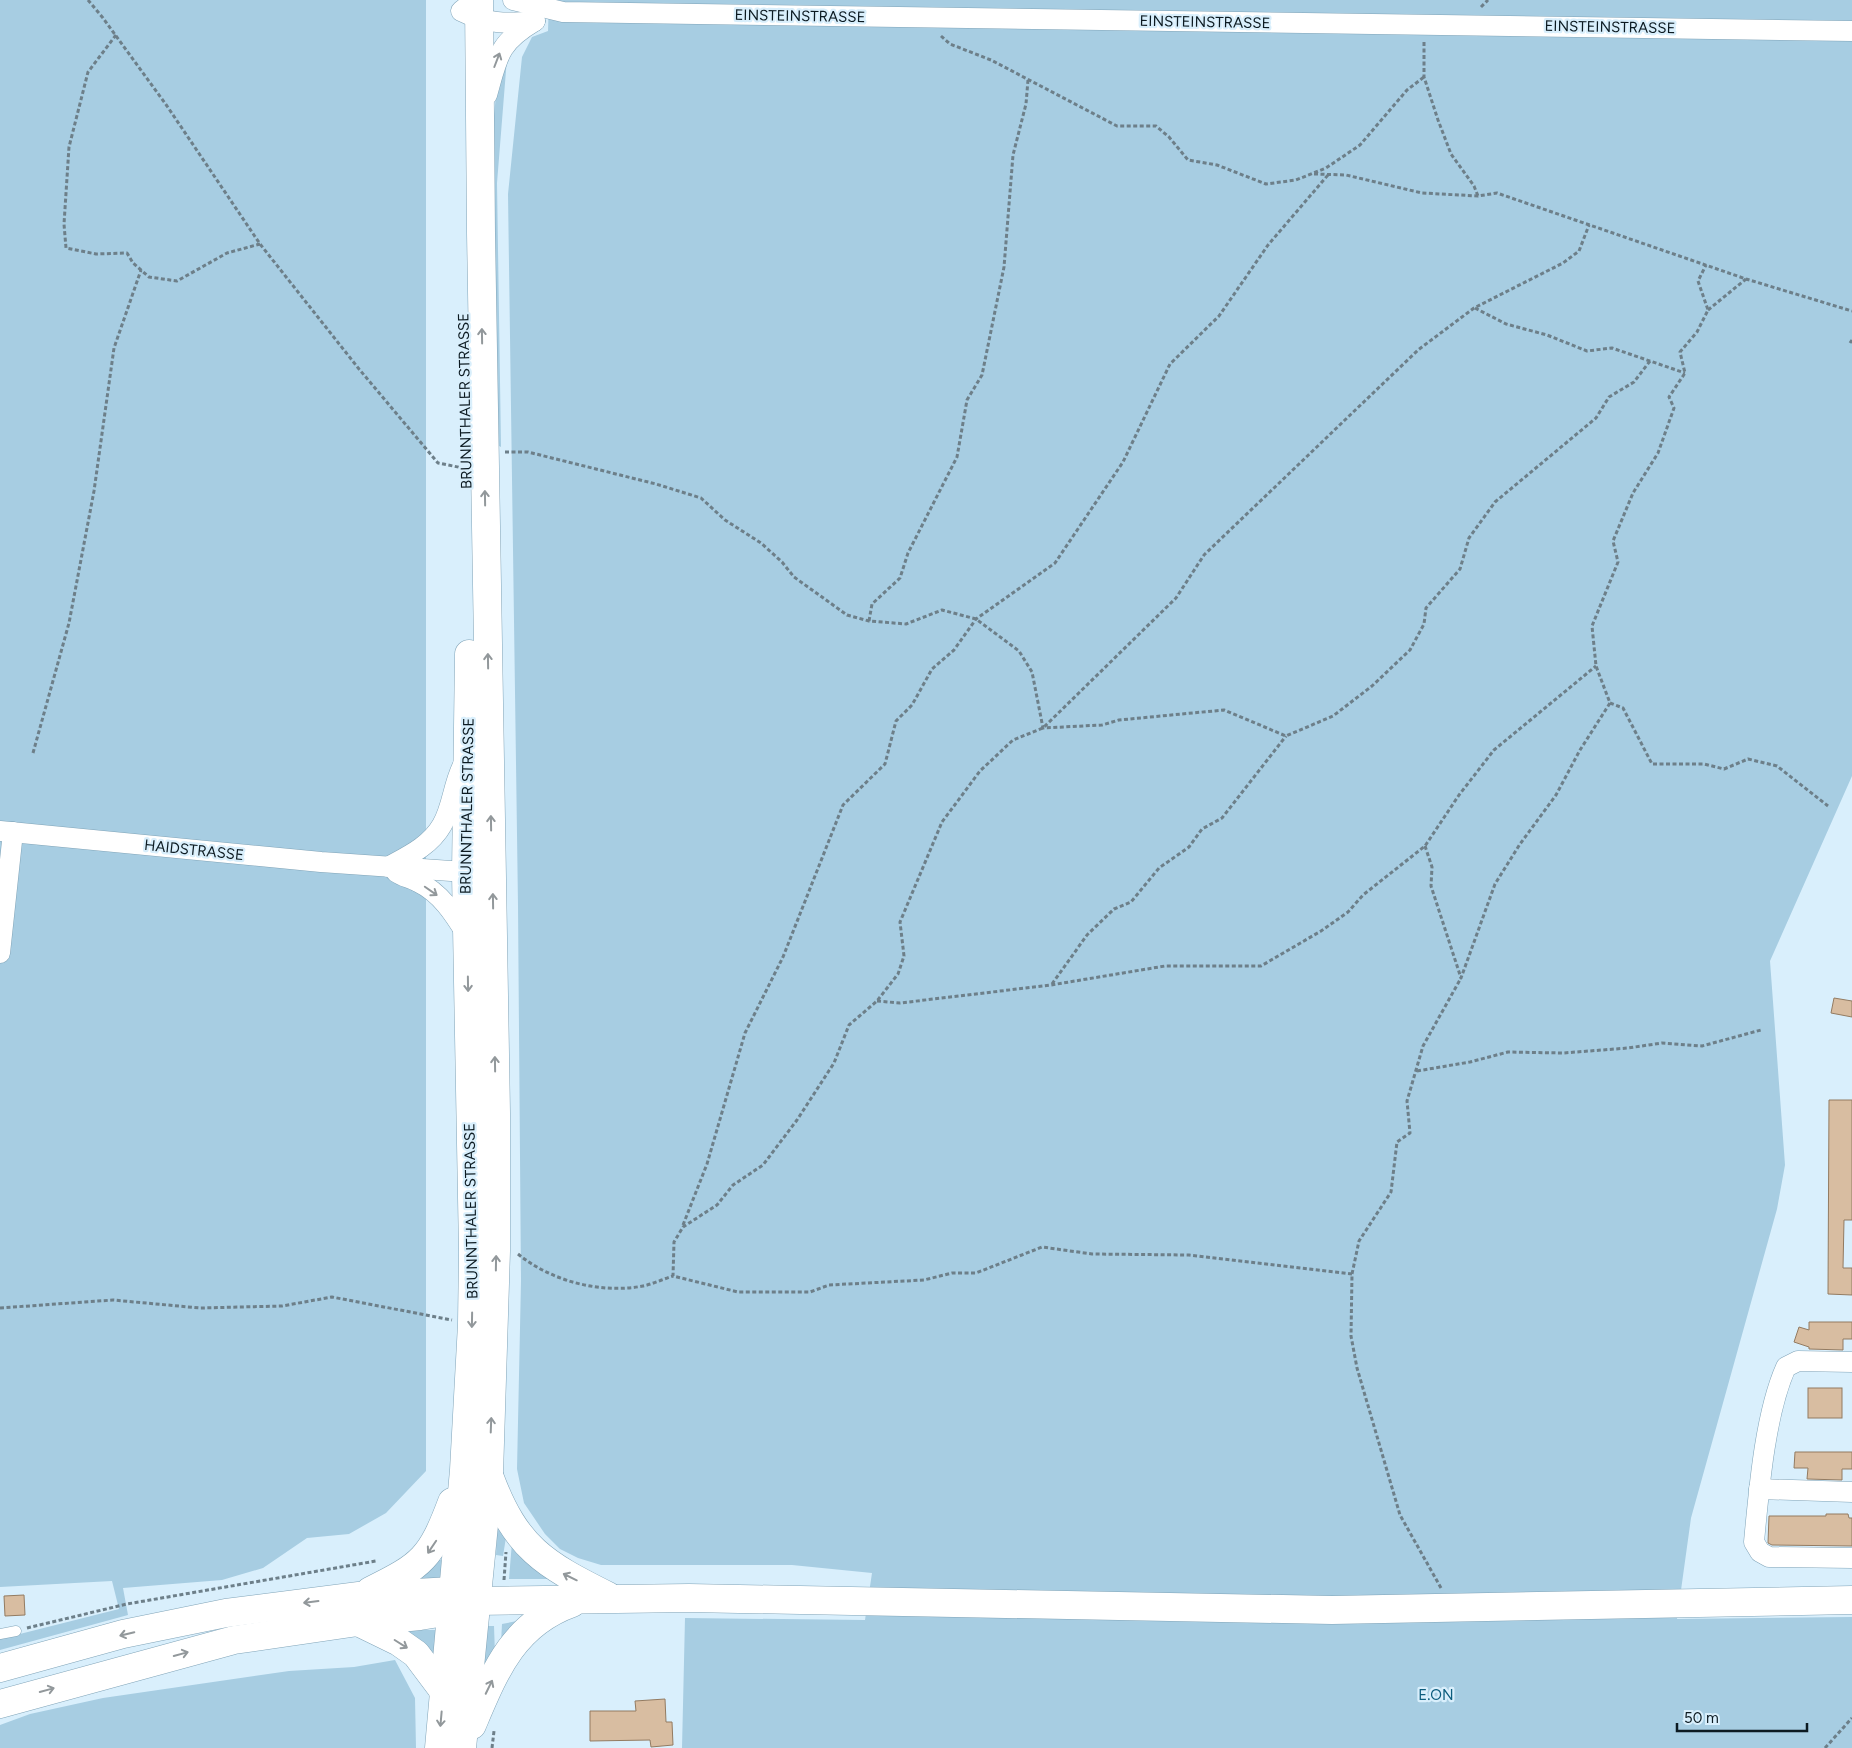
<svg xmlns="http://www.w3.org/2000/svg" width="1852" height="1748" viewBox="0 0 1852 1748" font-family="Figtree,sans-serif">
  <style>
    .green { fill: #a7cde2 }
    .building { fill: #d8bda1; stroke: #937b61 }
    .lines { fill: none; stroke-linecap: round; stroke-linejoin: round }
    .lane-casing { stroke: #80a4b8; stroke-width: 11 }
    .street-casing { stroke: #80a4b8; stroke-width: 21 }
    .secondary-casing { stroke: #80a4b8; stroke-width: 29 }
    .path { stroke: #6d7f89; stroke-width: 3; stroke-dasharray: 4 2.5; stroke-linecap: butt }
    .lane { stroke: #fff; stroke-width: 10 }
    .street { stroke: #fff; stroke-width: 20 }
    .secondary { stroke: #fff; stroke-width: 28 }
    .oneway { stroke: #92989b }
    .labels { text-anchor: middle; stroke-width: 4.5; stroke-linejoin: round; paint-order: stroke }
    .street-label { font-size: 15px; fill: #0c1a21; stroke: #d9effc }
    .park-label { font-size: 15px; fill: #0d5d7e; stroke: #d9effc }
  </style>
  <rect width="100%" height="100%" fill="#d9effc"/>
  <g class="green">
    <path d="M0 0H426V1471L386 1513 349 1534 307 1538 263 1568 222 1580 123 1588 128 1615 0 1650V1639L119 1609 112 1581 0 1587Z"/>
    <path d="M549 0H1852V776L1770 961 1785 1165 1777 1209 1691 1518 1677 1619 1852 1617V1748H682L685 1618 865 1620 872 1573 792 1565H601L578 1558 560 1549 545 1534 524 1503 517 1469 521 1281 518 905 508 194 522 57 532 37 548 31Z"/>
    <path d="M507 58 497 183 501 447 497 445 491 146 496 95Z"/>
    <path d="M497 1525 507 1531 503 1556 496 1555Z"/>
    <path d="M512 1542 555 1579H509Z"/>
    <path d="M434 1557 448 1563 446 1580 408 1582Z"/>
    <path d="M517 1621 520 1623 501 1643 502 1624Z"/>
    <path d="M484 1626H494L495 1655 483 1681Z"/>
    <path d="M407 1630H440L438 1661 406 1634Z"/>
    <path d="M395 1660 415 1698 416 1748H0V1725L30 1714 103 1698 289 1671 354 1667Z"/>
  </g>
  <g class="building">
    <path d="M1834 998 1852 1001V1017L1831 1013Z"/>
    <path d="M1829 1100H1852V1220H1844L1843 1268H1852V1295L1828 1294Z"/>
    <path d="M1809 1322H1852V1339H1843V1350L1809 1349V1347L1794 1342 1799 1327 1809 1330Z"/>
    <rect x="1808" y="1388" width="34" height="30"/>
    <path d="M1795 1452H1852V1469H1842V1480L1807 1479 1808 1468H1794Z"/>
    <path d="M1826 1514H1848L1849 1518H1852V1546L1772 1545 1768 1543 1769 1516H1826Z"/>
    <path d="M24 1595 25 1615 5 1616 4 1596Z"/>
    <path d="M665 1699 666 1722H672L673 1745 651 1747 650 1740 590 1741V1711H636L635 1701Z"/>
  </g>
  <g class="lines">
    <defs>
      <path id="lane" d="M0 1634 16 1631"/>
      <g id="street">
        <path d="M475 0 461 11C487 24 506 24 535 21"/>
        <path d="M513 0 563 12 1852 31"/>
        <path d="M487 95C498 56 498 43 535 21"/>
        <path d="M0 831 321 862 480 873"/>
        <path d="M388 867C408 856 430 846 442 825 453 806 453 783 464 763"/>
        <path d="M396 872C403 877 411 878 418 882 441 893 454 914 467 935"/>
        <path d="M0 953 13 832"/>
        <path d="M1852 1362 1798 1361 1786 1367C1765 1414 1759 1489 1754 1542L1760 1552 1769 1557 1852 1558"/>
        <path d="M1759 1489 1852 1492"/>
      </g>
      <g id="secondary">
        <path d="M490 1478C516 1548 544 1564 608 1596"/>
        <path d="M370 1591C423 1565 431 1558 452 1502"/>
        <path d="M358 1622 399 1642 416 1654 443 1690"/>
        <path d="M0 1668 123 1634 226 1613 359 1596 453 1591 470 1599"/>
        <path d="M0 1704 234 1640 358 1622 420 1616 451 1611 476 1601 689 1598 1332 1610 1852 1600"/>
        <path d="M472 1725C495 1671 513 1624 572 1603"/>
        <path d="M439 1748 464 1470 472 1324 473 1251 466 873 469 654"/>
        <path d="M462 1748 489 1474 496 1251V1113L481 233 479 0"/>
      </g>
    </defs>
    <use href="#lane" class="lane-casing"/>
    <use href="#street" class="street-casing"/>
    <use href="#secondary" class="secondary-casing"/>
    <g class="path">
      <path d="M88 0 103 18 167 106 260 244 359 369 438 463 463 468"/>
      <path d="M1481 7 1488 0"/>
      <path d="M116 35 88 72 69 147 64 224 66 248 96 254 127 253 133 263 149 277 177 281 227 253 260 244"/>
      <path d="M941 36 950 44 991 60 1117 126H1156L1169 137 1188 160 1217 165 1266 184 1296 180 1326 168 1360 145 1407 90 1424 77"/>
      <path d="M1424 42V77L1438 120 1451 154 1474 186 1478 196"/>
      <path d="M1314 174 1346 175 1422 193 1478 196 1497 193 1746 279 1852 311"/>
      <path d="M1475 308 1506 324 1547 335 1587 351 1612 348 1685 373"/>
      <path d="M1708 310 1746 279"/>
      <path d="M1850 343 1852 340"/>
      <path d="M505 452H528L656 484 701 498 725 520 761 543 782 562 794 577 847 615 869 621 906 624 942 610 976 619 1019 651 1032 672 1043 728 1102 725 1119 720 1224 710 1286 736 1333 716 1372 686 1410 650 1424 624 1426 608 1460 569 1469 538 1495 502 1596 418 1609 397 1634 382 1650 361"/>
      <path d="M869 621 872 604 900 578 908 553 957 457 967 400 982 375 1004 267 1013 155 1026 104 1028 80"/>
      <path d="M1610 703 1623 708 1652 764H1704L1724 769 1748 759 1777 766 1828 806"/>
      <path d="M33 753 69 623 94 491 114 348 141 270"/>
      <path d="M1425 846 1432 867 1431 886 1461 978 1495 884 1520 844 1556 795 1580 750 1610 703 1596 666 1592 626 1618 562 1613 541 1633 493 1658 453 1674 408 1669 397 1685 373 1680 352 1697 332 1708 310 1698 281 1706 265"/>
      <path d="M1052 984 1087 935 1114 909 1131 902 1159 868 1189 847 1202 829 1222 818 1286 736"/>
      <path d="M877 1001 900 1003 1051 985 1165 966H1261L1321 931 1348 912 1363 895 1425 846 1459 795 1494 750 1596 666"/>
      <path d="M1417 1071 1470 1062 1508 1052 1563 1053 1628 1048 1662 1043 1702 1046 1761 1030"/>
      <path d="M683 1225 707 1164 745 1033 783 957 843 805 885 764 896 721 912 705 932 669 954 650 976 619 1055 563 1123 462 1170 364 1219 316 1268 245 1328 175"/>
      <path d="M518 1254C551 1281 600 1294 643 1286 653 1284 663 1279 673 1276"/>
      <path d="M1352 1274 1189 1255 1092 1254 1042 1247 976 1273H952L924 1280 829 1285 810 1292H738L673 1276 674 1242 683 1227 717 1205 733 1185 763 1165 797 1120 834 1063 849 1025 877 1001 898 974 904 956 900 922 942 822 980 771 1013 740 1043 728 1176 598 1204 555 1418 350 1474 308 1563 263 1579 251 1589 225"/>
      <path d="M0 1308 113 1300 200 1308 282 1306 332 1297 452 1320"/>
      <path d="M504 1580 506 1552"/>
      <path d="M1441 1588 1400 1515 1357 1368 1351 1336 1352 1274 1359 1241 1391 1192 1397 1142 1410 1133 1407 1101 1423 1046 1461 978"/>
      <path d="M27 1628 127 1604 376 1561"/>
      <path d="M492 1748 494 1731"/>
      <path d="M1825 1748 1852 1718"/>
    </g>
    <use href="#lane" class="lane"/>
    <use href="#street" class="street"/>
    <use href="#secondary" class="secondary"/>
  </g>
  <defs><path id="oneway-shaft" d="M-6 0H5M1.5-3L5.5 0L1.5 3" fill="none" stroke-width="1.6" stroke-linecap="round" stroke-linejoin="round" transform="scale(1.25)"/></defs>
  <g class="oneway">
    <use href="#oneway-shaft" transform="translate(497 60) rotate(-69)"/>
    <use href="#oneway-shaft" transform="translate(482 336) rotate(-91)"/>
    <use href="#oneway-shaft" transform="translate(485 498) rotate(-91)"/>
    <use href="#oneway-shaft" transform="translate(488 661) rotate(-91)"/>
    <use href="#oneway-shaft" transform="translate(491 823) rotate(-91)"/>
    <use href="#oneway-shaft" transform="translate(431 891) rotate(35)"/>
    <use href="#oneway-shaft" transform="translate(493 901) rotate(-91)"/>
    <use href="#oneway-shaft" transform="translate(468 984) rotate(89)"/>
    <use href="#oneway-shaft" transform="translate(495 1064) rotate(-91)"/>
    <use href="#oneway-shaft" transform="translate(496 1263) rotate(-89)"/>
    <use href="#oneway-shaft" transform="translate(472 1320) rotate(91)"/>
    <use href="#oneway-shaft" transform="translate(491 1425) rotate(-88)"/>
    <use href="#oneway-shaft" transform="translate(432 1547) rotate(124)"/>
    <use href="#oneway-shaft" transform="translate(570 1577) rotate(-154)"/>
    <use href="#oneway-shaft" transform="translate(311 1602) rotate(173)"/>
    <use href="#oneway-shaft" transform="translate(127 1634) rotate(167)"/>
    <use href="#oneway-shaft" transform="translate(401 1644) rotate(32)"/>
    <use href="#oneway-shaft" transform="translate(181 1654) rotate(-15)"/>
    <use href="#oneway-shaft" transform="translate(489 1687) rotate(-64)"/>
    <use href="#oneway-shaft" transform="translate(47 1690) rotate(-15)"/>
    <use href="#oneway-shaft" transform="translate(441 1719) rotate(95)"/>
  </g>
  <g class="labels">
    <g class="street-label">
      <text transform="translate(800 16) rotate(1)" y="5">EINSTEINSTRASSE</text>
      <text transform="translate(1205 22) rotate(1)" y="5">EINSTEINSTRASSE</text>
      <text transform="translate(1610 27) rotate(1)" y="5">EINSTEINSTRASSE</text>
      <text transform="translate(465 401) rotate(-91)" y="5">BRUNNTHALER STRASSE</text>
      <text transform="translate(467 806) rotate(-89)" y="5">BRUNNTHALER STRASSE</text>
      <text transform="translate(194 850) rotate(6)" y="5">HAIDSTRASSE</text>
      <text transform="translate(471 1211) rotate(-91)" y="5">BRUNNTHALER STRASSE</text>
    </g>
    <g class="park-label">
      <text x="1436" y="1700">E.ON</text>
    </g>
  </g>
  <path d="M1677 1723v8h130v-8" fill="none" stroke="#0c1a21" stroke-width="2.5"/>
  <text x="1684" y="1723" font-size="15" fill="#0c1a21" stroke="#d9effc" stroke-width="4" paint-order="stroke">50 m</text>
</svg>
